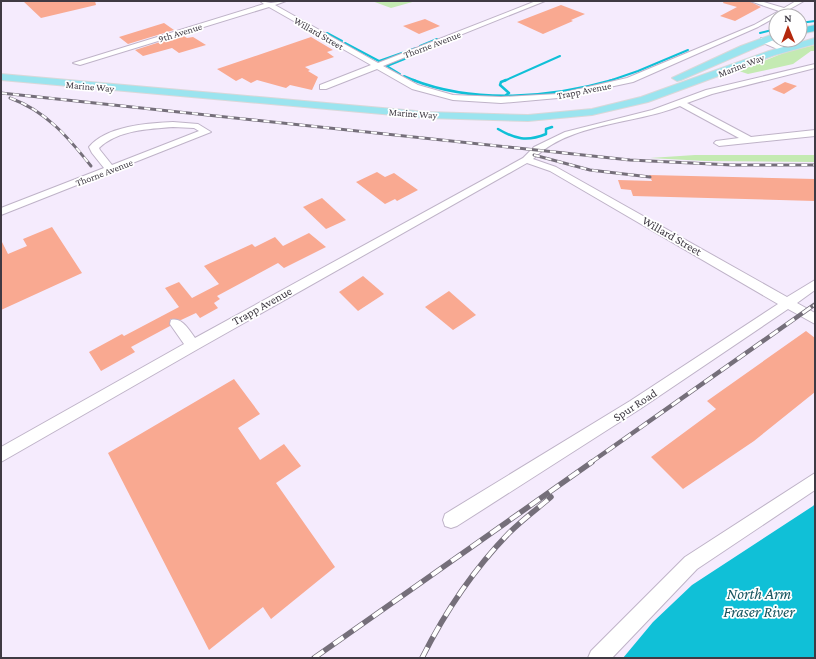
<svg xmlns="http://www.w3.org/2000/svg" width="816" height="659" viewBox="0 0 816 659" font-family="'Crimson Pro',serif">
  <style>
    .green { fill: #c4eab2 }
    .water { fill: #10c0d7 }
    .pier { fill: #f5ebfd }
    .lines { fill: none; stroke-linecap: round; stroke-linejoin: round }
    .stream-far1 { stroke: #10c0d7; stroke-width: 2 }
    .stream { stroke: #10c0d7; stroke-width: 2.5 }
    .building { fill: #f9a991 }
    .minor-casing { stroke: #bfb3c8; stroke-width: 2 }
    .major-casing { stroke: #d9d8d9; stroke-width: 2 }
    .highway-casing { stroke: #d9d8d9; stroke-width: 2 }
    .minor { fill: #fff; fill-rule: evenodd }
    .major { fill: #9be4ef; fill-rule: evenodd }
    .highway { fill: #59d2e5; fill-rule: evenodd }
    .rail-far3-casing { stroke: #756f7a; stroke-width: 3 }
    .rail-far2-casing { stroke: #756f7a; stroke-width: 4 }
    .rail-far1-casing { stroke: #756f7a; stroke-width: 4.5 }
    .rail-casing { stroke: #756f7a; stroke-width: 5.5 }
    .rail-far3 { stroke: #fff; stroke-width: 2; stroke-dasharray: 6; stroke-linecap: butt }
    .rail-far2 { stroke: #fff; stroke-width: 2.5; stroke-dasharray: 8; stroke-linecap: butt }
    .rail-far1 { stroke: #fff; stroke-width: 3; stroke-dasharray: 10; stroke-linecap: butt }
    .rail { stroke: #fff; stroke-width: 4; stroke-dasharray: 12; stroke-linecap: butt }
    .labels { text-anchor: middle; stroke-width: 3.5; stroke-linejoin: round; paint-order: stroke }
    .far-street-label { font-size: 10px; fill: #3f3a43; stroke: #fff }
    .street-label { font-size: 12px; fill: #3f3a43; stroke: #fff }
    .near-water-label { font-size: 16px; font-style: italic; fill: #17555f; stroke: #fff }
  </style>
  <rect width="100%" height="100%" fill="#f5ebfd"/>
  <g class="green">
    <path d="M372 1H416L391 8Z"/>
    <path d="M815 45V51H811L793 64 748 74 739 71 786 52Z"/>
    <path d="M695 155H815V162L705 161 650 158Z"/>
  </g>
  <path class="water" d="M815 499V658H620L667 601Z"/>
  <path class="pier" d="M815 497V504L813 506 692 585 653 622 623 658H618L665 599 735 549Z"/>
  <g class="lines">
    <g class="stream-far1">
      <path d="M800 23 815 21"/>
      <path d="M327 33 342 41"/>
      <path d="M760 33 776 29"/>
      <path d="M345 43 379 61 416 48"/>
      <path d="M420 46 437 39"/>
      <path d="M387 66 407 58"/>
      <path d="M387 66 400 74"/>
      <path d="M404 76 416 81"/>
      <path d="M504 81 560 56"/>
      <path d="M609 81 638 71 688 50"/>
    </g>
    <g class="stream">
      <path d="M413 80C475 104 550 98 613 80"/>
      <path d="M506 95 509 93 500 85 501 82 506 80"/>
      <path d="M498 129C515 139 527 142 546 134V129L552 127"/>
    </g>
  </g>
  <g class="building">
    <path d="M23 1H95L96 5 41 18Z"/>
    <path d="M724 1H749L761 7 735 21 720 16 737 7 723 3Z"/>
    <path d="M561 5 585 14 571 20 573 21 543 34 517 22Z"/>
    <path d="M425 19 440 26 419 34 403 26Z"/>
    <path d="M164 23 174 30 128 44 119 37Z"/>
    <path d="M182 35 187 38 193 37 206 45 179 53 172 48 143 56 135 50Z"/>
    <path d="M311 37 333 50 327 52 334 57 305 67 310 70 308 71 318 77 312 90 290 85 286 88 257 80 251 83 242 78 236 81 217 69Z"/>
    <path d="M785 82 797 86 784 94 772 89Z"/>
    <path d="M377 172 385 177 394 173 418 190 397 201 395 199 385 204 356 182Z"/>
    <path d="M649 175 815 179V201L633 196 631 190 621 189 618 180 652 181Z"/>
    <path d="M322 198 346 220 326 229 303 207Z"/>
    <path d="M52 227 82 273 1 310V240L8 254 27 246 23 239Z"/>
    <path d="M309 233 326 247 284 268 278 263 217 296 220 299 214 303 218 308 200 318 196 313 181 320 170 319V326L131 347 135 352 101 371 89 352 122 334 124 336 179 307 165 288 179 282 192 298 219 284 204 266 252 244 255 247 275 237 283 246Z"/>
    <path d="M363 276 384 294 358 311 339 292Z"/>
    <path d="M449 291 476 315 453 330 425 307Z"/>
    <path d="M806 331 815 338V392L754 441 683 489 651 457 716 409 707 401Z"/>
    <path d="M234 379 260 414 238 428 260 460 284 444 301 466 276 483 335 567 271 619 263 607 209 650 108 453Z"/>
  </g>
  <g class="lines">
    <defs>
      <g id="minor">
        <path d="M260 1 271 3 286 1 275 5 378 63 536 1H545L383 66 418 85 453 95 501 97 558 94 627 78 754 25 779 11 750 1H760L784 8 796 1H804L758 27 633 82 558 98 501 103 453 100 412 89 377 69 326 89H320V85L371 65 269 7 80 65 73 63 264 4Z"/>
        <path d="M761 38H767L789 49 782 51 761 42Z"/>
        <path d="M815 64V68L712 94 687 103 751 137 815 130V136L719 146 714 143 716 141 739 138 680 106C633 125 570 122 533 159L556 167 787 297 815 280V290L797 303 815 313V324L788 309 640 409 457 526 451 528 445 526 443 520 445 514 630 401 778 304 550 171 527 163 198 349 1 462V447L184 344 170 324 171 320C182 317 189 330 195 338L523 158 534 147 565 132 652 110 706 90Z"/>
        <path d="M173 122 198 124 211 132 1 215V208L104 168 92 153 89 147C106 126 148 123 173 122ZM173 127 194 128 199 131 112 165 100 150 99 148C118 130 148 129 173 127Z"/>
        <path d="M815 473V490L697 569 612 658H588L591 651 685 557Z"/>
      </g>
      <g id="major">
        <path d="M776 33V39L681 80 677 81 672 78 741 46Z"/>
        <path d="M815 38V44L775 55 648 102 592 115 528 121 427 118 1 80V74L427 112 528 115 592 109 641 97 769 51Z"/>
      </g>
      <path id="highway" d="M815 25V31L800 34V28Z"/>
    </defs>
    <use href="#minor" class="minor-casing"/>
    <use href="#major" class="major-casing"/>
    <use href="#highway" class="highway-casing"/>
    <use href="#minor" class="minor"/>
    <use href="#major" class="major"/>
    <use href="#highway" class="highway"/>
    <defs>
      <g id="rail-far3">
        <path d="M1 93 630 160 732 165H815"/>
        <path d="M10 98C46 111 68 137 91 166"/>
        <path d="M534 155 590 170 650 177"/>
      </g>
      <path id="rail-far2" d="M813 306 815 305"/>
      <path id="rail-far1" d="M590 463 814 305"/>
      <g id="rail">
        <path d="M314 658 592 462"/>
        <path d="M422 658C445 612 474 569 509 533 522 520 537 509 551 497"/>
      </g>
    </defs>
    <use href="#rail-far3" class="rail-far3-casing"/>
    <use href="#rail-far2" class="rail-far2-casing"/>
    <use href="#rail-far1" class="rail-far1-casing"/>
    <use href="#rail" class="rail-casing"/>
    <use href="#rail-far3" class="rail-far3"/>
    <use href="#rail-far2" class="rail-far2"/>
    <use href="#rail-far1" class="rail-far1"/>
    <use href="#rail" class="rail"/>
  </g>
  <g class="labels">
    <g class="far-street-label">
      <text transform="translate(180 32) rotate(-17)" y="4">9th Avenue</text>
      <text transform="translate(319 33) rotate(30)" y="4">Willard Street</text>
      <text transform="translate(432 44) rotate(-21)" y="4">Thorne Avenue</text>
      <text transform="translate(741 65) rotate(-21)" y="4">Marine Way</text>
      <text transform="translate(90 86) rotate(5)" y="4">Marine Way</text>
      <text transform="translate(584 90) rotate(-11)" y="4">Trapp Avenue</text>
      <text transform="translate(413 113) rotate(4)" y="4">Marine Way</text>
      <text transform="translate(104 172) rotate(-21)" y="4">Thorne Avenue</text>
    </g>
    <g class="street-label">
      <text transform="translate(672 236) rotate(30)" y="4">Willard Street</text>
      <text transform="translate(262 306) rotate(-29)" y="4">Trapp Avenue</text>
      <text transform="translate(635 405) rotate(-33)" y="4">Spur Road</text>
    </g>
    <g class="near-water-label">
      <text x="759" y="599">North Arm<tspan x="759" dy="18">Fraser River</tspan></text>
    </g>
  </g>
  <rect width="816" height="659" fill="none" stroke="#3f3a43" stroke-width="4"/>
  <g transform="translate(788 28) rotate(359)"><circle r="19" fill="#ffffff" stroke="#b2b0b4"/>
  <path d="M0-3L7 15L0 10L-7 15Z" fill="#b4280d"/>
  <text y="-6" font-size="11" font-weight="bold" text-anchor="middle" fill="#3f3a43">N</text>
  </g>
</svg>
